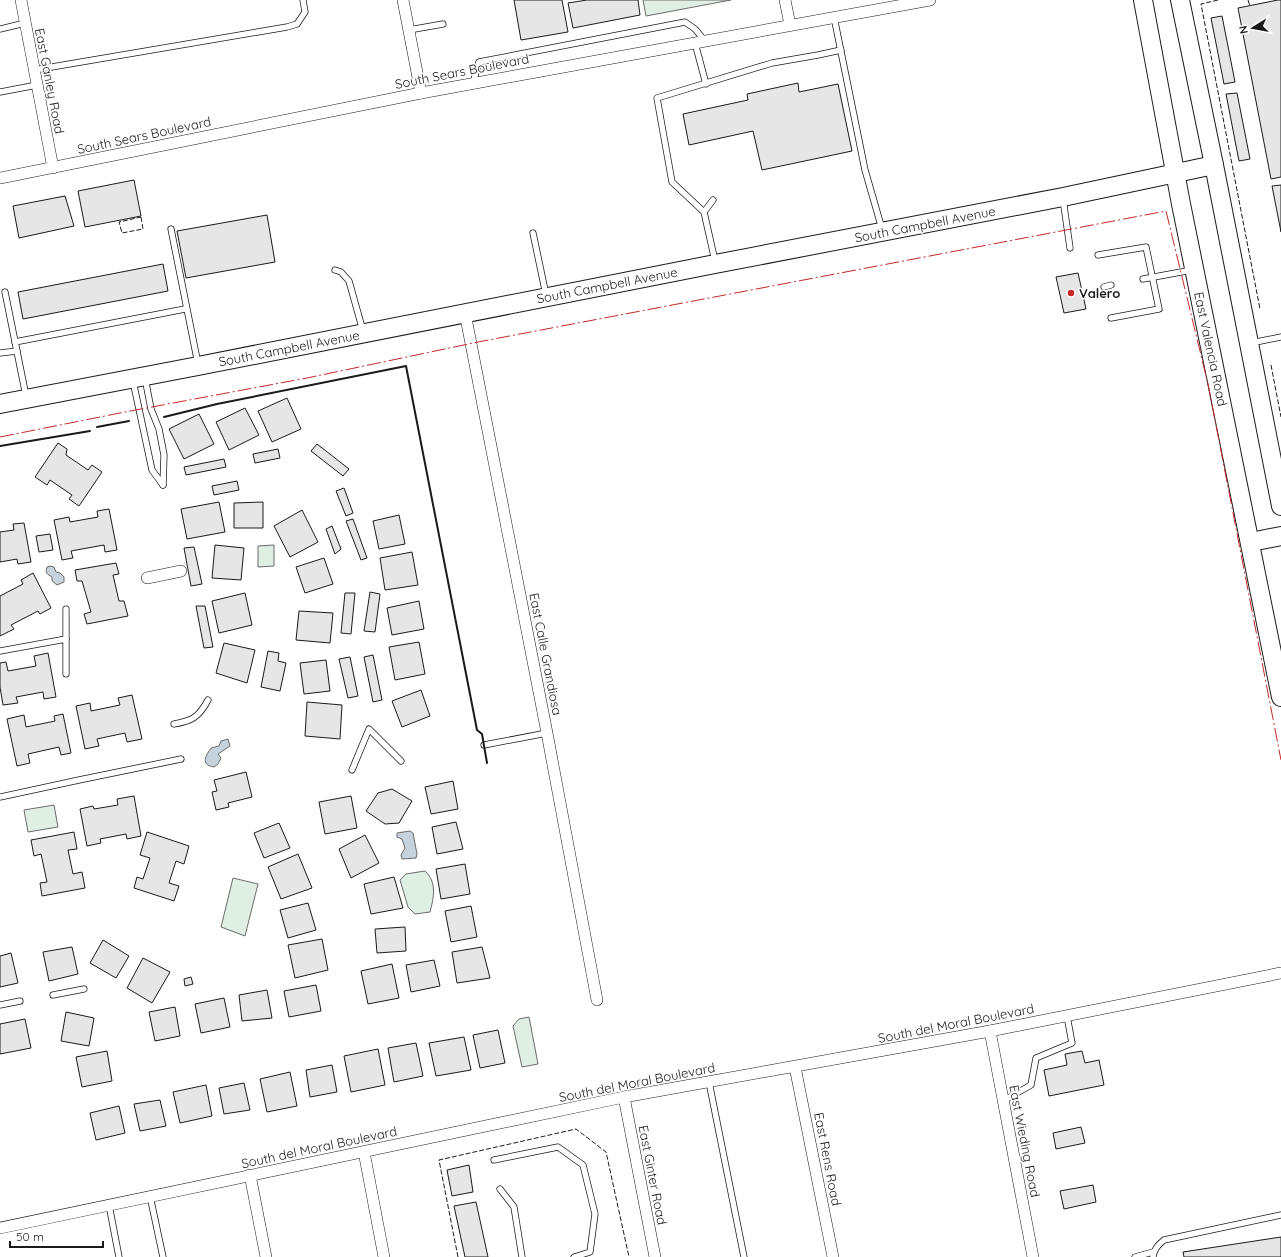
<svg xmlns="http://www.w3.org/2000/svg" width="1281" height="1257" viewBox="0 0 1281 1257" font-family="Quicksand,sans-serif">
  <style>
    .green { fill: #e0efe3; stroke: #6a6a6a }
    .water { fill: #c6d2dc; stroke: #6a6a6a }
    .building { fill: #e6e6e6; stroke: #1a1a1a }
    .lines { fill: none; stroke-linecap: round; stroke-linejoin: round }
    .service-casing { stroke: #1a1a1a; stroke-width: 7 }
    .minor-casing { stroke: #1a1a1a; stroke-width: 12 }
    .primary-casing { stroke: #1a1a1a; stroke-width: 20 }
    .service { stroke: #fff; stroke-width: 5.5 }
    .minor { stroke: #fff; stroke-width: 11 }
    .primary { stroke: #fff; stroke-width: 18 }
    .fence { stroke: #1a1a1a; stroke-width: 1; stroke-dasharray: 5 2; stroke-linecap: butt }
    .wall { stroke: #1a1a1a; stroke-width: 2 }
    .power { stroke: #c62828; stroke-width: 1; stroke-dasharray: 14 3 2 3; stroke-linecap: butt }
    .poi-dot { fill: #c62828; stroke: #fff; stroke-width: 1.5 }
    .labels { text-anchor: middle; stroke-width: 3; stroke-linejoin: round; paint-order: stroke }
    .street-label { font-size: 13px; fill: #1a1a1a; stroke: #fff }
    .poi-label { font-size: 13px; font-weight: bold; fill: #1a1a1a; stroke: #fff; text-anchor: start }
  </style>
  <rect width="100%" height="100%" fill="#fff"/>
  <g class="green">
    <path d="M643 0H731L646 16Z"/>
    <path d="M274 545V566L258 567V546Z"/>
    <path d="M54 805 58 827 28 832 24 810Z"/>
    <path d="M425 871C437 882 434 897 430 912L415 914 408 907 400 880 406 874Z"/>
    <path d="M233 878 258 884 245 936 221 927Z"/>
    <path d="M529 1017 538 1064 522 1067 513 1026 519 1019Z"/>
  </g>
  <g class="water">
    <path d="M50 566 54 567 56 572 60 573 64 577V582L57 585 52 581V577C47 574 45 573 47 567Z"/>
    <path d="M228 739 230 746 218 754 221 758 218 764 214 767C200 765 206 755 211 748L219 746 221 741Z"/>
    <path d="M410 831 413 833 417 854 416 858 402 859 401 855 405 848 402 839 397 837V833Z"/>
  </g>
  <g class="building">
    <path d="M514 0H562L568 32 521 40Z"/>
    <path d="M587 0H638L640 15 573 28 568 3Z"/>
    <path d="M1278 0H1281V177L1271 179 1238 8Z"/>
    <path d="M1222 16 1235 82 1224 84 1211 18Z"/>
    <path d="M798 83 799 92 838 84 852 151 762 170 753 131 689 145 683 114 748 100 747 94Z"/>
    <path d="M1237 93 1250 159 1239 161 1226 94Z"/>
    <path d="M134 180 141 216 85 227 78 191Z"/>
    <path d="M1281 185V232L1272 186Z"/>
    <path d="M65 196 74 226 19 238 13 206Z"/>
    <path d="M267 215 275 262 186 278 177 231Z"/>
    <path d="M163 264 168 291 23 319 18 292Z"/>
    <path d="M1078 273 1086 309 1064 313 1056 277Z"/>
    <path d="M287 398 301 429 272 442 258 411Z"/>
    <path d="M245 408 259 435 229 450 216 422Z"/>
    <path d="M199 414 214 444 184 459 169 429Z"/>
    <path d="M58 443 67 449 66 455 88 470 92 465 102 472 79 506 69 499 72 495 50 480 47 485 35 477Z"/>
    <path d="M317 444 349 469 343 476 311 451Z"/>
    <path d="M278 449 280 458 255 463 253 454Z"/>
    <path d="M224 459 226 467 186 475 184 467Z"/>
    <path d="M237 481 239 490 214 495 212 486Z"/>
    <path d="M344 488 353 513 346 516 336 491Z"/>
    <path d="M219 502 225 532 187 539 181 509Z"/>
    <path d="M263 502V528H234V503Z"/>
    <path d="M109 509 117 550 105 552 104 545 71 551 73 558 62 560 54 520 69 517 70 522 98 517 97 511Z"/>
    <path d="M302 510 318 542 290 557 274 526Z"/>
    <path d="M399 515 405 544 379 549 373 521Z"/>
    <path d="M353 519 367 558 361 560 346 521Z"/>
    <path d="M24 523 31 562 18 564 17 559 0 562V532L14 530 13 524Z"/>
    <path d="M332 526 341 549 335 554 326 529Z"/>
    <path d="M50 534 53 550 39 552 36 536Z"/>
    <path d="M215 545 244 548 241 580 212 578Z"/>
    <path d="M194 547 202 584 191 586 184 548Z"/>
    <path d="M412 552 418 585 385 590 380 558Z"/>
    <path d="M324 558 333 584 305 593 296 567Z"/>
    <path d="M116 563 119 574 113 575 119 601H124L128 616 87 624 84 614 91 612 82 581H77L75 570Z"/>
    <path d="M33 573 51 608 40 614 38 611 11 625 14 629 0 636V596L23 584 21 580Z"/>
    <path d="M370 592 380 594 375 632 364 631Z"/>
    <path d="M245 593 252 625 219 633 212 601Z"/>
    <path d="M345 593H355L351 634 341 633Z"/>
    <path d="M419 601 424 629 392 635 387 608Z"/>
    <path d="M196 606H205L213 647 204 648Z"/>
    <path d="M299 611 333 613 330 643 296 640Z"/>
    <path d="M419 642 425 674 395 680 389 647Z"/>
    <path d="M224 643 255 650 247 683 216 673Z"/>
    <path d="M268 651 279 653 278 661 286 663 280 691 261 687Z"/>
    <path d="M48 653 56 697 44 699 43 692 16 697 18 703 3 705 0 687V663L6 662 8 671 36 666 34 656Z"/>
    <path d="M373 655 382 700 373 702 364 657Z"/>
    <path d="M350 657 358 696 348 698 339 659Z"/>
    <path d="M326 660 330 691 304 694 300 663Z"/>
    <path d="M421 690 430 716 402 727 392 701Z"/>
    <path d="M132 695 142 739 127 742 125 733 97 739 99 746 85 749 76 706 90 703 91 711 120 705 118 698Z"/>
    <path d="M307 702 342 705 340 739 305 736Z"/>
    <path d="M63 714 71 753 61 755 59 747 28 754 30 763 17 766 7 719 24 715 26 727 55 721 54 716Z"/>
    <path d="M246 772 252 797 228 803 229 807 216 810 212 792 217 791 214 780Z"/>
    <path d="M453 781 458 809 431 814 425 787Z"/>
    <path d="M392 789 412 801 399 823 385 824 366 811 378 793Z"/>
    <path d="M134 796 141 836 127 839 126 834 100 839 101 843 87 846 80 809 93 806 94 809 118 805 117 799Z"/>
    <path d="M351 796 357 828 325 834 319 802Z"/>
    <path d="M456 822 463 849 437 854 432 827Z"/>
    <path d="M279 823 290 848 264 858 254 833Z"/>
    <path d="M74 832 77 849 68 850 73 874 82 872 85 888 42 896 40 883 47 882 41 854 34 856 31 840Z"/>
    <path d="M147 832 189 846 184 864 176 861 169 883 179 886 174 901 134 888 137 877 143 879 150 858 140 855Z"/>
    <path d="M365 835 379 863 351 878 339 849Z"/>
    <path d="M298 854 312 888 281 899 268 867Z"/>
    <path d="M465 864 470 894 441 899 436 869Z"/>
    <path d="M394 877 403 908 371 914 364 884Z"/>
    <path d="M308 903 316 930 288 938 280 910Z"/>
    <path d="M471 906 477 937 451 942 445 911Z"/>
    <path d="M405 927 406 951 377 953 375 929Z"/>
    <path d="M322 939 328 970 295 978 288 945Z"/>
    <path d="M103 940 129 956 116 978 90 963Z"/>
    <path d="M72 947 78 974 49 981 43 952Z"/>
    <path d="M482 947 490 978 457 983 452 952Z"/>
    <path d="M11 953 18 983 0 987V956Z"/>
    <path d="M143 958 170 972 152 1003 127 988Z"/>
    <path d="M434 960 440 986 411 992 406 965Z"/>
    <path d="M392 964 399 998 368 1004 361 971Z"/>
    <path d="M191 977 193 984 185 986 184 979Z"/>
    <path d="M316 985 321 1011 289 1017 284 991Z"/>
    <path d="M267 990 272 1018 242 1021 239 995Z"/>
    <path d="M224 998 230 1027 201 1033 195 1004Z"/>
    <path d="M175 1007 180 1036 155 1041 149 1012Z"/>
    <path d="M66 1012 94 1018 89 1046 61 1041Z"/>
    <path d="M25 1019 31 1048 0 1054V1024Z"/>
    <path d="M498 1030 505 1063 480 1068 473 1035Z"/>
    <path d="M464 1037 471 1070 436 1076 429 1043Z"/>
    <path d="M416 1043 423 1076 394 1082 388 1048Z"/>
    <path d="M378 1049 385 1085 351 1092 344 1056Z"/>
    <path d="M107 1051 112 1081 82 1087 76 1057Z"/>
    <path d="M1082 1051 1085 1063 1099 1060 1104 1085 1049 1096 1044 1070 1067 1065 1065 1054Z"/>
    <path d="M332 1065 337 1092 310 1097 306 1070Z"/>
    <path d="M290 1072 297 1106 267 1112 260 1079Z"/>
    <path d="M244 1083 250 1110 224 1114 219 1088Z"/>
    <path d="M206 1085 212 1116 180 1123 173 1092Z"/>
    <path d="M160 1100 166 1126 140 1131 134 1104Z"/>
    <path d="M119 1106 125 1133 96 1140 90 1113Z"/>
    <path d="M1081 1127 1085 1143 1056 1149 1053 1133Z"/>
    <path d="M469 1165 473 1192 452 1196 447 1170Z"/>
    <path d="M1093 1185 1096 1202 1064 1209 1060 1191Z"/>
    <path d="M476 1202 488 1257H465L454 1206Z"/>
    <path d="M1281 1237V1257H1184L1183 1252Z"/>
  </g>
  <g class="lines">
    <defs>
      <g id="service">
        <path d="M834 17 865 170 882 229"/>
        <path d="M0 29 25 23"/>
        <path d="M409 30 443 24"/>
        <path d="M695 43 706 84"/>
        <path d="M34 70 287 27 297 24 305 12 303 0"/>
        <path d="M473 83 479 62 685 22 695 29 705 41"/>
        <path d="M0 92 37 85"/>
        <path d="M1063 199 1070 248"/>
        <path d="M713 200 704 212 715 261"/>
        <path d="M704 212 672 182 657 98 772 63 818 55 841 50"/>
        <path d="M171 229 198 364"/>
        <path d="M533 233 546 295"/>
        <path d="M1098 255 1146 247 1159 309 1111 318"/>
        <path d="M335 270 341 272 349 281 363 331"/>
        <path d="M1143 279 1192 270"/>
        <path d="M1104 287 1111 285"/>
        <path d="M5 292 26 396"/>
        <path d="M15 342 185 309"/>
        <path d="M1251 343 1281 337"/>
        <path d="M0 353 17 351"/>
        <path d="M145 378 151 409 159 429 164 455 163 485"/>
        <path d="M133 381 152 470 163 485"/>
        <path d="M66 639V609"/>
        <path d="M0 651 66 639V674"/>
        <path d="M174 724C192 721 199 717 208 700"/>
        <path d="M484 745 547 733"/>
        <path d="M352 770 369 729 401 761"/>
        <path d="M0 797 79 780 181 759"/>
        <path d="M53 995 84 989"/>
        <path d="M0 1005 20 1001"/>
        <path d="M709 1082 744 1257"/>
        <path d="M1003 1101 1031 1085 1036 1058 1072 1043 1067 1016"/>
        <path d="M494 1160 558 1147 583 1165 595 1214 590 1252 574 1257"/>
        <path d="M500 1189 514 1207 522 1257"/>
        <path d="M150 1196 163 1257"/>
        <path d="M109 1205 119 1257"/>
        <path d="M1135 1257 1153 1252"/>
        <path d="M1153 1257C1154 1249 1158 1245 1164 1240L1281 1215"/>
      </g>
      <g id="minor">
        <path d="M21 0 53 168"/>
        <path d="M403 0 421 93"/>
        <path d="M785 0 790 25"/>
        <path d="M0 178 421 93 930 0"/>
        <path d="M465 313 547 733 597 1000"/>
        <path d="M147 578 181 571"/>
        <path d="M990 1031 1033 1257"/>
        <path d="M795 1067 833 1257"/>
        <path d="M624 1097 655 1257"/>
        <path d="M364 1152 384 1257"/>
        <path d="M250 1175 266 1257"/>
        <path d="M0 1228 624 1097 990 1031 1281 973"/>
      </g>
      <g id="primary">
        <path d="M1143 0 1181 204 1281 697"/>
        <path d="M1180 0 1214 165 1281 506"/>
        <path d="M0 404 198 366 715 264 1063 197 1214 165"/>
        <path d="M1251 542 1281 536"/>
      </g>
    </defs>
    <use href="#service" class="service-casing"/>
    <use href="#minor" class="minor-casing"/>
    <use href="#primary" class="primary-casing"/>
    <use href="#service" class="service"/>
    <use href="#minor" class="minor"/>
    <use href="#primary" class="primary"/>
    <g class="fence">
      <path d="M1218 0 1201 4 1260 309"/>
      <path d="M1248 0 1250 6"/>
      <path d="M141 217 143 229 122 233 119 222Z"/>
      <path d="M1271 365 1281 417"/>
      <path d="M458 1257 439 1160 576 1129 606 1152 629 1257"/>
    </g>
    <g class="wall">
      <path d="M164 417 217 404 406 366 477 730 482 734 487 763"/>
      <path d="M97 427 129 421"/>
      <path d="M0 446 90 431"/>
    </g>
    <path class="power" d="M0 437 125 412 307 378 478 342 1166 211 1208 384 1281 760"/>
  </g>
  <circle class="poi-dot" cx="1071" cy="293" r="4"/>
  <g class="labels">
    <g class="street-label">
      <text transform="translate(462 71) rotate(-11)" y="5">South Sears Boulevard</text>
      <text transform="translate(50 81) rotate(79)" y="5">East Ganley Road</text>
      <text transform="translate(144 135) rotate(-12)" y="5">South Sears Boulevard</text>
      <text transform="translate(925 224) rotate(-11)" y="5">South Campbell Avenue</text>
      <text transform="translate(607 285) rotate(-11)" y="5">South Campbell Avenue</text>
      <text transform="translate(289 348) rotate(-11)" y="5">South Campbell Avenue</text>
      <text transform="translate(1211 349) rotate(78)" y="5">East Valencia Road</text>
      <text transform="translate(546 654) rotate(79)" y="5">East Calle Grandiosa</text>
      <text transform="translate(956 1023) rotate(-11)" y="5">South del Moral Boulevard</text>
      <text transform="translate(637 1082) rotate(-11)" y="5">South del Moral Boulevard</text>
      <text transform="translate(1025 1141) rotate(79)" y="5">East Wieding Road</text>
      <text transform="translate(319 1147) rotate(-12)" y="5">South del Moral Boulevard</text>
      <text transform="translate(828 1159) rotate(79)" y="5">East Rens Road</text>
      <text transform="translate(653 1175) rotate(79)" y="5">East Ginter Road</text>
    </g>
    <g class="poi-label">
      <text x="1079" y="298">Valero</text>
    </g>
  </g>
  <g transform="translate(1253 28) rotate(259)" stroke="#ffffff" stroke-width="3" paint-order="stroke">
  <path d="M0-3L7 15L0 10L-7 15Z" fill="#1a1a1a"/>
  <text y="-6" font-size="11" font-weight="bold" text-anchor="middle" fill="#1a1a1a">N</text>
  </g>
  <path d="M10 1241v6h93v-6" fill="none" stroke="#1a1a1a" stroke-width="2"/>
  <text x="16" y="1241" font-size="12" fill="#1a1a1a" stroke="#ffffff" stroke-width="3" paint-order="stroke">50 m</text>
</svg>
